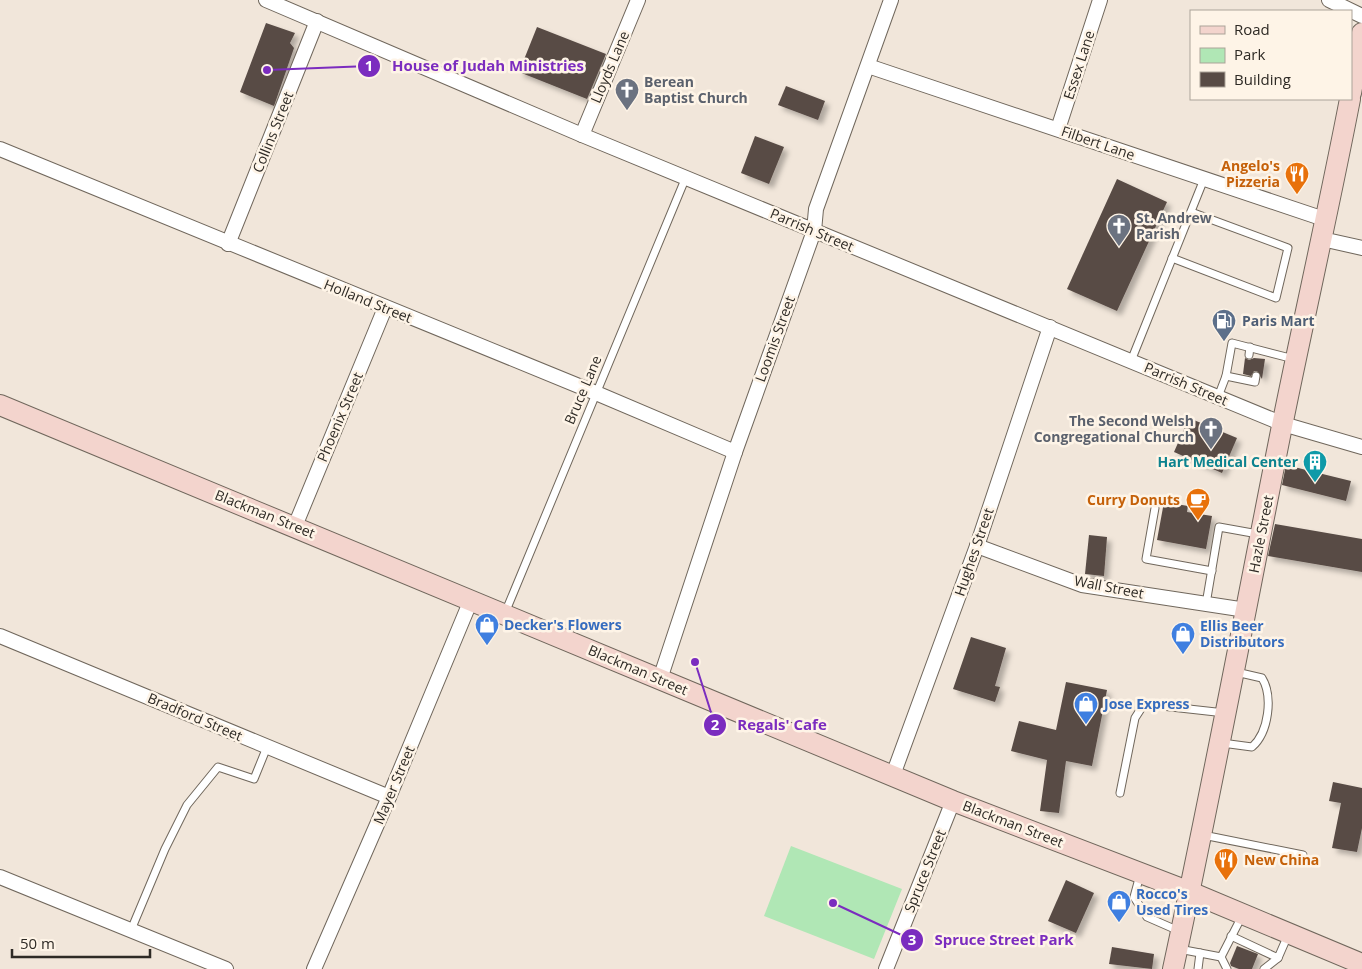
<svg xmlns="http://www.w3.org/2000/svg" width="1362" height="969" viewBox="0 0 1362 969" font-family="'Open Sans',sans-serif">
  <style>
    .green { fill: #b0e7b5 }
    .building { fill: #584b45; filter: url(#shadow) }
    .lines { fill: none; stroke-linecap: round; stroke-linejoin: round }
    .service-casing { stroke: #70675c; stroke-width: 9 }
    .minor-casing { stroke: #70675c; stroke-width: 16 }
    .secondary-casing { stroke: #70675c; stroke-width: 22 }
    .service { stroke: #fff; stroke-width: 7 }
    .minor { stroke: #fff; stroke-width: 14 }
    .secondary { stroke: #f3d4cd; stroke-width: 20 }
    .labels { text-anchor: middle; stroke-width: 5; stroke-linejoin: round; paint-order: stroke }
    .street-label { font-size: 14px; fill: #2e2a25; stroke: #fef4e7 }
    .worship-label { font-size: 14px; font-weight: bold; fill: #5b616d; stroke: #fef4e7; text-anchor: start }
    .food-label { font-size: 14px; font-weight: bold; fill: #c56008; stroke: #fef4e7; text-anchor: end }
    .service-label { font-size: 14px; font-weight: bold; fill: #4e5e75; stroke: #fef4e7; text-anchor: start }
    .culture-label { font-size: 14px; font-weight: bold; fill: #0d838f; stroke: #fef4e7; text-anchor: end }
    .shop-label { font-size: 14px; font-weight: bold; fill: #366cbe; stroke: #fef4e7; text-anchor: start }
    .leader { fill: none; stroke: #7b2cbf; stroke-width: 2 }
    .callout-dot { fill: #7b2cbf; stroke: #fef4e7; stroke-width: 2 }
    .mark-label { font-size: 15px; text-anchor: middle; font-weight: bold; fill: #fff }
    .callout-label { font-size: 15px; text-anchor: middle; font-weight: bold; fill: #7b2cbf; stroke: #fef4e7; stroke-width: 5; stroke-linejoin: round; paint-order: stroke }
  </style>
  <defs>
    <filter id="shadow"><feDropShadow dx="4.5" dy="4.5" stdDeviation="2.5" flood-color="#0004"/></filter>
  </defs>
  <rect width="100%" height="100%" fill="#f1e6da"/>
  <path class="green" d="M791 846 902 889 874 959 764 916Z"/>
  <g class="building">
    <path d="M266 23 295 33 290 43 294 48 274 106 240 92Z"/>
    <path d="M537 27 606 54 587 99 519 72Z"/>
    <path d="M786 86 825 101 818 120 778 105Z"/>
    <path d="M755 136 784 147 769 184 741 173Z"/>
    <path d="M1117 179 1167 202 1117 311 1067 289Z"/>
    <path d="M1245 358 1249 360 1254 358 1265 359 1262 379 1257 371H1254L1251 376 1243 374Z"/>
    <path d="M1189 418 1237 438 1222 473 1174 452Z"/>
    <path d="M1286 465 1351 481 1346 501 1282 485Z"/>
    <path d="M1164 502 1188 506 1187 512 1212 516 1206 549 1157 540Z"/>
    <path d="M1275 524 1362 539V572L1268 556Z"/>
    <path d="M1089 535 1107 537 1104 576 1085 574Z"/>
    <path d="M971 637 1006 648 995 686 1000 687 995 702 953 689Z"/>
    <path d="M1066 682 1107 690 1092 766 1066 761 1059 813 1040 811 1047 760 1011 751 1019 721 1056 730Z"/>
    <path d="M1333 782 1362 788V828L1357 852 1332 848 1341 803 1329 801Z"/>
    <path d="M1066 880 1094 893 1076 933 1048 921Z"/>
    <path d="M1237 946 1258 954 1252 969H1239L1231 966 1230 963Z"/>
    <path d="M1112 947 1154 954 1152 969 1109 964Z"/>
  </g>
  <g class="lines">
    <defs>
      <g id="service">
        <path d="M1172 258 1276 298 1288 248 1191 212"/>
        <path d="M1249 355 1250 347"/>
        <path d="M1131 361 1204 179"/>
        <path d="M1226 376 1255 382 1256 376"/>
        <path d="M1218 397 1226 376 1232 343 1294 359"/>
        <path d="M1155 508 1146 559 1212 571"/>
        <path d="M1206 604 1219 527 1258 534"/>
        <path d="M505 613 686 177"/>
        <path d="M1222 743 1252 747C1269 732 1273 696 1262 678L1236 672"/>
        <path d="M1120 793 1135 718 1144 704 1225 713"/>
        <path d="M1203 835 1303 855"/>
        <path d="M1140 875 1134 897 1147 917 1179 931"/>
        <path d="M131 930 165 849 187 805 218 767 254 779 267 747"/>
        <path d="M1231 936 1278 958 1288 935"/>
        <path d="M1179 949 1200 953 1198 969"/>
        <path d="M1200 953 1221 957 1242 916"/>
        <path d="M1221 957 1227 969"/>
        <path d="M1264 969 1278 958"/>
      </g>
      <g id="minor">
        <path d="M266 0 582 135 1283 424 1362 447"/>
        <path d="M1329 0 1362 16"/>
        <path d="M868 66 1327 220"/>
        <path d="M1058 129 1100 0"/>
        <path d="M582 135 638 0"/>
        <path d="M0 149 596 393 735 452"/>
        <path d="M1322 239 1362 248"/>
        <path d="M228 244 317 21"/>
        <path d="M295 526 385 308"/>
        <path d="M977 546 1082 585 1246 610"/>
        <path d="M0 636 389 797"/>
        <path d="M660 679 735 452 814 231 816 209 891 0"/>
        <path d="M893 775 977 546 1050 327"/>
        <path d="M0 877 226 969"/>
        <path d="M314 969 389 797 471 600"/>
        <path d="M886 969 953 801"/>
      </g>
      <g id="secondary">
        <path d="M1351 93 1362 33"/>
        <path d="M0 405 953 801 1190 892 1362 964"/>
        <path d="M1173 969C1212 789 1246 607 1282 426 1304 317 1329 208 1350 99"/>
      </g>
    </defs>
    <use href="#service" class="service-casing"/>
    <use href="#minor" class="minor-casing"/>
    <use href="#secondary" class="secondary-casing"/>
    <use href="#service" class="service"/>
    <use href="#minor" class="minor"/>
    <use href="#secondary" class="secondary"/>
  </g>
  <defs>
    <symbol id="church-pin" viewBox="-11 -11 22 30"><path d="M0 17L-7.5 6A9.5 9.5 0 1 1 7.5 6Z" fill="#6b7280" stroke="#fef4e7"/><path d="M-1.2-6h2.4v3.5h3.3v2.4h-3.3V6h-2.4V-.1h-3.3v-2.4h3.3Z" fill="#fff"/></symbol>
    <symbol id="restaurant-pin" viewBox="-11 -11 22 30"><path d="M0 17L-7.5 6A9.5 9.5 0 1 1 7.5 6Z" fill="#e8710a" stroke="#fef4e7"/><path d="M-5-6h1v4h1v-4h1v4h1v-4h1v5L-1.5 .5V6h-2V.5L-5-1ZM5-6V6H3V1.5H1.5Q1.5-4 5-6Z" fill="#fff"/></symbol>
    <symbol id="fuel-pin" viewBox="-11 -11 22 30"><path d="M0 17L-7.5 6A9.5 9.5 0 1 1 7.5 6Z" fill="#5c6f8a" stroke="#fef4e7"/><path d="M-5.5-6h7V0h2V4h1.3V-2.5L3-4.5l.8-.8L6-3V5H2.5V1h-1V6h-7ZM-4.2-4.7v3.2H.2V-4.7Z" fill="#fff"/></symbol>
    <symbol id="building-pin" viewBox="-11 -11 22 30"><path d="M0 17L-7.5 6A9.5 9.5 0 1 1 7.5 6Z" fill="#0f9aa8" stroke="#fef4e7"/><path d="M-4-6H4V6H1V3H-1V6H-4ZM-2.5-4.3h1.7v1.8h-1.7ZM.8-4.3h1.7v1.8H.8ZM-2.5-1h1.7V.8h-1.7ZM.8-1h1.7V.8H.8Z" fill="#fff"/></symbol>
    <symbol id="cafe-pin" viewBox="-11 -11 22 30"><path d="M0 17L-7.5 6A9.5 9.5 0 1 1 7.5 6Z" fill="#e8710a" stroke="#fef4e7"/><path d="M-5.5-4.5H6V0H3Q3 3.5 0 3.5H-2.5Q-5.5 3.5-5.5 0ZM3-3.2v2h1.7v-2ZM-6 4.5H4V6H-6Z" fill="#fff"/></symbol>
    <symbol id="shop-pin" viewBox="-11 -11 22 30"><path d="M0 17L-7.5 6A9.5 9.5 0 1 1 7.5 6Z" fill="#3f7fe0" stroke="#fef4e7"/><path d="M-5-2.5h2.3a2.7 3.5 0 0 1 5.4 0H5L5.5 6h-11ZM-1.5-2.5h3a1.5 2.3 0 0 0-3 0Z" fill="#fff"/></symbol>
  </defs>
  <g fill-rule="evenodd">
    <use href="#church-pin" x="613" y="76" width="28" height="38"/>
    <use href="#restaurant-pin" x="1283" y="160" width="28" height="38"/>
    <use href="#church-pin" x="1105" y="212" width="28" height="38"/>
    <use href="#fuel-pin" x="1210" y="307" width="28" height="38"/>
    <use href="#church-pin" x="1197" y="415" width="28" height="38"/>
    <use href="#building-pin" x="1301" y="448" width="28" height="38"/>
    <use href="#cafe-pin" x="1184" y="486" width="28" height="38"/>
    <use href="#shop-pin" x="473" y="611" width="28" height="38"/>
    <use href="#shop-pin" x="1169" y="620" width="28" height="38"/>
    <use href="#shop-pin" x="1072" y="690" width="28" height="38"/>
    <use href="#restaurant-pin" x="1212" y="846" width="28" height="38"/>
    <use href="#shop-pin" x="1105" y="888" width="28" height="38"/>
  </g>
  <g class="labels">
    <g class="street-label">
      <text transform="translate(1079 65) rotate(-72)" y="5">Essex Lane</text>
      <text transform="translate(610 67) rotate(-67)" y="5">Lloyds Lane</text>
      <text transform="translate(273 132) rotate(-68)" y="5">Collins Street</text>
      <text transform="translate(1098 143) rotate(19)" y="5">Filbert Lane</text>
      <text transform="translate(812 230) rotate(23)" y="5">Parrish Street</text>
      <text transform="translate(368 301) rotate(22)" y="5">Holland Street</text>
      <text transform="translate(775 339) rotate(-70)" y="5">Loomis Street</text>
      <text transform="translate(1186 384) rotate(23)" y="5">Parrish Street</text>
      <text transform="translate(583 390) rotate(-67)" y="5">Bruce Lane</text>
      <text transform="translate(340 417) rotate(-67)" y="5">Phoenix Street</text>
      <text transform="translate(265 514) rotate(22)" y="5">Blackman Street</text>
      <text transform="translate(1261 534) rotate(-79)" y="5">Hazle Street</text>
      <text transform="translate(974 552) rotate(-71)" y="5">Hughes Street</text>
      <text transform="translate(1109 587) rotate(11)" y="5">Wall Street</text>
      <text transform="translate(638 670) rotate(23)" y="5">Blackman Street</text>
      <text transform="translate(195 717) rotate(23)" y="5">Bradford Street</text>
      <text transform="translate(394 785) rotate(-67)" y="5">Mayer Street</text>
      <text transform="translate(1013 824) rotate(21)" y="5">Blackman Street</text>
      <text transform="translate(925 871) rotate(-68)" y="5">Spruce Street</text>
    </g>
    <g class="worship-label">
      <text x="644" y="87">Berean<tspan x="644" dy="16">Baptist Church</tspan></text>
      <text x="1136" y="223">St. Andrew<tspan x="1136" dy="16">Parish</tspan></text>
      <text x="1194" y="426" text-anchor="end">The Second Welsh<tspan x="1194" dy="16">Congregational Church</tspan></text>
    </g>
    <g class="food-label">
      <text x="1280" y="171">Angelo's<tspan x="1280" dy="16">Pizzeria</tspan></text>
      <text x="1180" y="505">Curry Donuts</text>
      <text x="1244" y="865" text-anchor="start">New China</text>
    </g>
    <g class="service-label">
      <text x="1242" y="326">Paris Mart</text>
    </g>
    <g class="culture-label">
      <text x="1298" y="467">Hart Medical Center</text>
    </g>
    <g class="shop-label">
      <text x="504" y="630">Decker's Flowers</text>
      <text x="1200" y="631">Ellis Beer<tspan x="1200" dy="16">Distributors</tspan></text>
      <text x="1104" y="709">Jose Express</text>
      <text x="1136" y="899">Rocco's<tspan x="1136" dy="16">Used Tires</tspan></text>
    </g>
  </g>
  <path class="leader" d="M267 70L369 66M695 662L715 725M833 903L912 940"/>
  <g class="callout-dot">
    <circle cx="267" cy="70" r="5"/>
    <circle cx="695" cy="662" r="5"/>
    <circle cx="833" cy="903" r="5"/>
    <circle cx="369" cy="66" r="12"/>
    <circle cx="715" cy="725" r="12"/>
    <circle cx="912" cy="940" r="12"/>
  </g>
  <g class="mark-label">
    <text x="369" y="71">1</text>
    <text x="715" y="730">2</text>
    <text x="912" y="945">3</text>
  </g>
  <g class="callout-label">
    <text x="488" y="71">House of Judah Ministries</text>
    <text x="782" y="730">Regals' Cafe</text>
    <text x="1004" y="945">Spruce Street Park</text>
  </g>
  <rect x="1190" y="10" width="162" height="90" fill="#fef4e7" stroke="#aba399"/>
  <rect x="1200" y="26" width="25" height="8" fill="#f3d4cd" stroke="#aba399"/>
  <text x="1234" y="35" font-size="15" fill="#2e2a25">Road</text>
  <rect x="1200" y="48" width="25" height="15" fill="#b0e7b5" stroke="#aba399"/>
  <text x="1234" y="60" font-size="15" fill="#2e2a25">Park</text>
  <rect x="1200" y="72" width="25" height="15" fill="#584b45" stroke="#aba399"/>
  <text x="1234" y="85" font-size="15" fill="#2e2a25">Building</text>
  <path d="M12 949v8h138v-8" fill="none" stroke="#2e2a25" stroke-width="2.5"/>
  <text x="20" y="949" font-size="15" fill="#2e2a25" stroke="#fef4e7" stroke-width="4" paint-order="stroke">50 m</text>
</svg>
